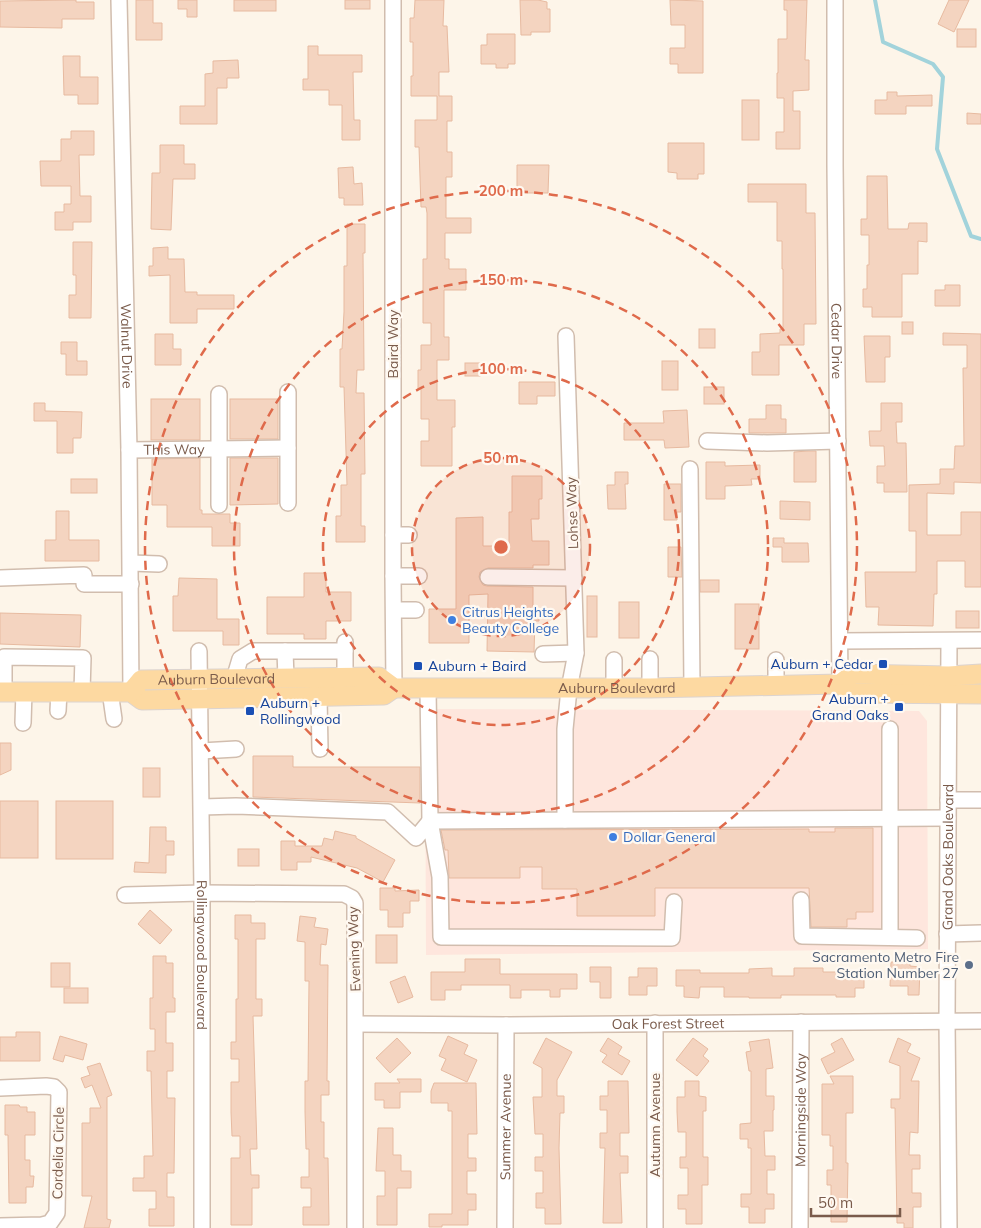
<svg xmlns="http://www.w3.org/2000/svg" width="981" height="1228" viewBox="0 0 981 1228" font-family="Mulish,sans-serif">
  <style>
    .commercial { fill: #fee6dd }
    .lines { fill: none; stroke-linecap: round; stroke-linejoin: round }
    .stream { stroke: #a2d3db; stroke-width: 4 }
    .building { fill: #f4d4c0; stroke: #e7baa0 }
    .minor-casing { stroke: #d1bdae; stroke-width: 18 }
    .major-casing { stroke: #dcd4d0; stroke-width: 21 }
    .minor { stroke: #fff; stroke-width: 15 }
    .major { stroke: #fdd9a1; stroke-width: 19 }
    .ring { fill: none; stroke: #df6a4b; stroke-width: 2.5; stroke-dasharray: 9 6 }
    .shop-dot { fill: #3f7fe0; stroke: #fff9f1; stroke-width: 2 }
    .transit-dot { fill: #1a4fb4; stroke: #fff9f1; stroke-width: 2 }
    .service-dot { fill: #5c6f8a; stroke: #fff9f1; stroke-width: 2 }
    .labels { text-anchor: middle; stroke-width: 4.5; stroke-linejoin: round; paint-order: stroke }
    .street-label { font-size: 14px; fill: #7a5b4b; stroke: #fff9f1 }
    .shop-label { font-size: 14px; fill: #366cbe; stroke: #fff9f1; text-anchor: start }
    .transit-label { font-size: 14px; fill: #164399; stroke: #fff9f1; text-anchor: end }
    .service-label { font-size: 14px; fill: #4e5e75; stroke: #fff9f1; text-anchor: end }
    .centre { fill: #df6a4b; stroke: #fff9f1; stroke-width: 2.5 }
    .ring-label { font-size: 15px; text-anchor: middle; font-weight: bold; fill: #df6a4b; stroke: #fff9f1; stroke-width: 4.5; stroke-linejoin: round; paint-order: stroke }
  </style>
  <rect width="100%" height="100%" fill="#fdf5e9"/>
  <path class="commercial" d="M425 709 919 711 927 721 928 949 426 955Z"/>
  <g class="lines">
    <path class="stream" d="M875 0 883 42 933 64 943 77 937 149 971 236 981 239"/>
  </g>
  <g class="building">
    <path d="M76 0V2H94V19H62V28L0 27V1Z"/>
    <path d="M136 0H153V23H162V40H136Z"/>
    <path d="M178 0H197V17H187V9H178Z"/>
    <rect x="234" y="0" width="42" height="11"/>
    <rect x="345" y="0" width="25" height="9"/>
    <path d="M415 0H444L443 26H447L449 72H439V96H452V121H447V152H452V177H446V218H471V233H445V259H449V269H466V290H444V337H449V360H437V400H455V427H452V466H421V441H429V419H421V389H418V370H421V345H431V323H423V259H427V213L426 207H421L419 147H415V120H437V96H411V76H413V42H410V18H414Z"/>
    <path d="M520 0H538L547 2V9H550V32H531V35H521Z"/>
    <path d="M670 0 703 1V73H678V64H670V48H685V25H671Z"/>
    <path d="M784 0H807L805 60H809V90L793 91V111H800V149H776V132H784V98H777V73H778V39H787V10H784Z"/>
    <path d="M949 0H969L954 32 938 24Z"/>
    <rect x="957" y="29" width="19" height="18"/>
    <path d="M487 34H515V64H508V68H496V64H481V45H487Z"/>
    <path d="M308 46H318V55H362V72H353L354 120H360V140H342V105H329V90H303V79H308Z"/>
    <path d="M63 56H80V77H98V104H78V95H64Z"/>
    <path d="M238 60 239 78H227V88H217V124H180V106H205V74L213 73V61Z"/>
    <path d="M887 92H897V96L932 95V106H906V114H875V100H887Z"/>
    <rect x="742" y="100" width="17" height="40"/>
    <path d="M967 113 981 114V124H967Z"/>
    <path d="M71 131H94V155H79L80 196H91V222H73V230H55V212H64V204H71V186H41L40 161H61V139H71Z"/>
    <path d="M668 143H704V174H698V179H677V173L668 172Z"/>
    <path d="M160 145H184V164H195V179H173L171 230 151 229 152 173H160Z"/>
    <path d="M517 165H549L548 193H517Z"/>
    <path d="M353 167 354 184 362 183 363 205H344V198H339L338 168Z"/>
    <path d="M867 176H887L888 229H908L909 223H927V242L918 241V274H902V317H872V307H863V289H867V265H869V235H861V219H867Z"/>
    <path d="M748 184H806V213H815L816 324H804V345H779V375H752V352H760V334L780 333V329H783V269H782V241H777V202H748Z"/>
    <path d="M347 224H365V253H363L364 370H357L356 393H364L365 474H361V526H365V542H336V516H341V485H347L344 387H340V349H342L344 312V266H347Z"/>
    <path d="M73 242H92L91 318H69V295H76V275H73Z"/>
    <path d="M168 247V259H184L185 292H197V295H234V309H197V323H170V275L149 276V266H153V248Z"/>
    <path d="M945 285H960V306H935V290H945Z"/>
    <rect x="902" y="322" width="11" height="12"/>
    <rect x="699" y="329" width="16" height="19"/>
    <path d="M943 333 981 334V483L954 482V494L927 493V535H961V512H981V587H965V561H937V594H934L933 626 878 625 879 607H866L865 572H916V531H909V485L940 484V469H954L955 446H964L963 368H967V345H943Z"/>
    <path d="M155 334H173V349H181V365H155Z"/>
    <path d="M864 336H890V357H885V382H866Z"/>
    <path d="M61 342H77V361H87V375H66V354H61Z"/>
    <rect x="662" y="361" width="16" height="29"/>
    <rect x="465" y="363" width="15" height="13"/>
    <path d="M519 382H555V396H537V404H519Z"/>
    <rect x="704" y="387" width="20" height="17"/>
    <rect x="151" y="399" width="49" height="41"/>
    <rect x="230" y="399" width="48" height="40"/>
    <path d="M34 403H45V411L82 412 81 438H73V453H57V421H34Z"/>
    <path d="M881 403H902V422H896L897 443H906L907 492H884V483H877V466H885L884 446H870L869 431H881Z"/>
    <path d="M766 405H781V419H786V433H749V419H766Z"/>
    <path d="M687 410 689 447 665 448 664 440H624V423H664L663 411Z"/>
    <path d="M808 451H816V482H794V452Z"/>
    <path d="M200 458V510H202V514H230V523H240V546H212V527H167V505H152V459Z"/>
    <path d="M230 458H278V504L230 505Z"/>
    <path d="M706 462H725V466L760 465V479H751L752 485 725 486V499H706Z"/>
    <path d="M615 472H628V484H625L626 509H608L607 485H615Z"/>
    <path d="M512 476H542V499H539V519H531L532 541H549V565H533V568H488L480 572 479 577 483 585 487 586 533 587V612H539V621H535L534 652 487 651 488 594 469 595V643H429V609H456V518L483 517V546H509V512H512Z"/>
    <rect x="71" y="479" width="26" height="14"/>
    <path d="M664 484H681V512H677V520H664Z"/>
    <path d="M780 501 810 502V520L780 519Z"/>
    <path d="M56 511H69V540H99V561H45V540H56Z"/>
    <path d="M773 538H784V543H808L809 562H782V547H773Z"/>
    <path d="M668 547H681L682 577H668Z"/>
    <path d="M304 573H326V592H351V621H326V639H304V634H267V597H304Z"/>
    <path d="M179 578 217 579V619H239V645H223V631H173V596H178Z"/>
    <rect x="700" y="580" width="19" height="12"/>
    <rect x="587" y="596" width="10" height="41"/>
    <rect x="619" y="602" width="20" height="36"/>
    <rect x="735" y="604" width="24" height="45"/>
    <rect x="956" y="611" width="23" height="17"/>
    <path d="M0 613 81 615 80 647 0 644Z"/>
    <path d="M0 743H11V770L0 775Z"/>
    <path d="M253 756H293V767H420V803L253 797Z"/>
    <rect x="143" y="768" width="17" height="29"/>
    <rect x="0" y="801" width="38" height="57"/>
    <rect x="56" y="801" width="57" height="58"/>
    <path d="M150 827H166V841H174V855H166V873L134 872 135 862 149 863Z"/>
    <path d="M835 828H873V912H856V919H847V927H811L809 888H655V916H577V889H542V867H520V878H449L448 850H445L441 830 809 829V832H835Z"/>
    <path d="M335 831 356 836V838L395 860 383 882 357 868 311 857V862H297V870H281V841H295V846H322L324 838 333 840Z"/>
    <rect x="238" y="849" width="21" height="17"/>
    <path d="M380 888H395V891L419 890V901H410V913H403V927H388V910H380Z"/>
    <path d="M150 910 172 930 160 944 138 924Z"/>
    <path d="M235 915H251V923H265V939H256V999H262V1016H253L257 1149H250L251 1175H259V1188H252V1225H231V1158H240V1136H232L231 1112V1082H239V1059H231V1042H236V999H238V939H235Z"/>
    <path d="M300 916 316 918 314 927 328 929 326 945 321 944 320 965H328L327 1081H329V1095H321V1122H324V1158H328L329 1225H303V1207H311V1188H301V1177H309V1149H306L305 1111V1081H308L309 981H305V942L297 941Z"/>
    <rect x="376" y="935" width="21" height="28"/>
    <path d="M153 956H166V963H173V998H175V1012H166V1043H173V1071H167V1098H175L174 1173H167V1197H174V1226H149V1209H156V1191H133V1178H144V1156H153L151 1071H147V1051H155V1029H150V998H153Z"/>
    <path d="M898 956H910V966L920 967 919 995H908V986H890L891 962H898Z"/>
    <path d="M465 959H500V974H577V989H560V997H550V990H521V998H510V985H461V990H445V1000H431V972H465Z"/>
    <rect x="51" y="963" width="19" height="24"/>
    <path d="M590 967H611V998H600V982H590Z"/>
    <path d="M638 968H657V986H647V995H629V977H638Z"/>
    <path d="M772 968V976H794V968H823V972H864V988H855V997H836V995H781V998H749V997H724V987H700L699 998 684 997V986H676V970H700V973H749V969Z"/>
    <path d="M405 976 413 997 398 1003 390 982Z"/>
    <rect x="64" y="988" width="24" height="15"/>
    <path d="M16 1032H40V1061H0V1037H16Z"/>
    <path d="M60 1036 87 1044 83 1060 65 1055 63 1062 53 1059Z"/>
    <path d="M448 1036 468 1045 464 1054 477 1060 467 1082 441 1070 446 1059 439 1056Z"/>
    <path d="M397 1038 411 1053 390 1073 376 1058Z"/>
    <path d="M546 1038 572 1052 557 1080V1096H564V1113H560L559 1148 561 1224H545V1208H536V1193H543V1171H535V1157H543V1134H535L533 1097H542V1068L533 1063Z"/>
    <path d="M608 1038 622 1047 618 1054 630 1061 622 1075 602 1062 607 1055 600 1051Z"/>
    <path d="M693 1038 708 1049 703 1056 709 1061 697 1076 676 1060Z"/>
    <path d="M842 1038 854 1060 828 1074 821 1059 835 1052 831 1044Z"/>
    <path d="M898 1038 911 1044 907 1052 920 1058 911 1081H919L918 1133 910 1132 909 1155H920V1169H912V1193H921V1207H913V1228H904V1223H897L895 1108H891V1099H900V1066L889 1062Z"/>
    <path d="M769 1039 773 1068 766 1069V1096H774V1110H773V1131H764L765 1156H775V1170H767V1194H774V1209H765V1223H749V1207H741V1194H751V1148H748V1139H740V1124L751 1123V1071H749L746 1052 751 1051 749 1042Z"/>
    <path d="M100 1063 112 1095 107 1097V1219L111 1220 109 1228H84L92 1196H82V1123H90V1108H101L92 1085 85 1088 81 1078 90 1075 87 1067Z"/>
    <path d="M830 1076H853V1113H846V1163H848L847 1222H831V1185H827V1170H833V1146H830V1135H822V1084H834Z"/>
    <path d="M397 1079H421V1092H400V1108H384V1100H375V1083H400Z"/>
    <path d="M608 1081H628L629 1133H620V1156H628V1173H620L622 1223H603L605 1148H600V1133H607V1110H600V1096H608Z"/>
    <path d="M685 1081H699V1096L706 1097V1111H703V1157H708V1185H702V1224H686V1209H678V1195H688V1168H680V1157H686V1132H678L677 1111V1097H685Z"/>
    <path d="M434 1083H476L477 1134H468V1158H476V1171H467V1194H476V1210H468V1225H442V1227H429V1214H452V1111H448V1103H431V1091Z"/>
    <path d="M5 1105H19L20 1107H27V1112H35V1135H25V1160H30V1176H34L33 1187H26V1203H9L8 1135H5Z"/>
    <path d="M378 1128H393V1155H401V1171H411V1188H397V1225H377V1196H385V1171H376Z"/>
  </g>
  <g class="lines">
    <defs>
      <g id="minor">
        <path id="s1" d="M119 0 129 450 131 692"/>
        <path d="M393 0V576L394 688"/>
        <path id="s2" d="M835 0V165L840 684"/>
        <path d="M288 392V503"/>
        <path d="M219 394V505"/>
        <path d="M707 441 767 443 838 441"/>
        <path id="s3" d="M129 450 288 448"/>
        <path d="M690 469 692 687"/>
        <path d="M393 535H409"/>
        <path d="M131 563 159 564"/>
        <path d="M393 576H419"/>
        <path d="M488 577 574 578"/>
        <path d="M0 578 84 575V584H131"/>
        <path d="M394 610H416"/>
        <path d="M840 641 981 640"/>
        <path d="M345 642V678"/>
        <path id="s4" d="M199 651 202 893V1228"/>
        <path d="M285 651 286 678"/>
        <path d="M543 654 576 653"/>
        <path d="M650 659V688"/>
        <path d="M614 660V688"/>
        <path d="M776 660V685"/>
        <path d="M234 679 240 659 253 651H345"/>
        <path d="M428 689 430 821 948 818"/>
        <path d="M110 691 114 719"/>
        <path d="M4 692V657L83 658 82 691"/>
        <path d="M319 697 320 749"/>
        <path d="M58 711 59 691"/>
        <path d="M23 723 24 691"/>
        <path d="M201 751 236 749"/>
        <path d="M948 800H981"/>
        <path d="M202 807 236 806 388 812 416 838 430 821 440 877 441 937 672 938 674 902"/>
        <path d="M565 820V729L569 689 576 653 566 336"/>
        <path d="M125 895 202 893 344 894 352 898 355 903V1228"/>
        <path d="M801 900 802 936 917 938"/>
        <path d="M947 934 981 933"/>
        <path d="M890 937V729"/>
        <path id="s5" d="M356 1024 506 1025 981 1021"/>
        <path d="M0 1088 46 1086 54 1087 59 1092 57 1213 50 1223 42 1225 0 1226"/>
        <path id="s6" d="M505 1228 506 1025"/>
        <path d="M655 1228V1023"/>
        <path id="s7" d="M800 1228 801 1022"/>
        <path id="s8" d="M949 1228 947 1021 949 641"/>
      </g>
      <g id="major">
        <path d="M840 684 852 693 981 694"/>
        <path d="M0 692H131L142 700 384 695 394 688"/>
        <path id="s9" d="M131 692 141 680 379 677 394 688H650L840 684 853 674 949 676 981 674"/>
      </g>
    </defs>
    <use href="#minor" class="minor-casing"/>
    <use href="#major" class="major-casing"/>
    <use href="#minor" class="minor"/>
    <use href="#major" class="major"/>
  </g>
  <circle cx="501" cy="547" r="89" fill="#df6a4b" fill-opacity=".12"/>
  <g class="ring">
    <circle cx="501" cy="547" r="89"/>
    <circle cx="501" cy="547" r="178"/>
    <circle cx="501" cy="547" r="267"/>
    <circle cx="501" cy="547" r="356"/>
  </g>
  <g class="shop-dot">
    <circle cx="452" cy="620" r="5"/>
    <circle cx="613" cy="837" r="5"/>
  </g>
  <g class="transit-dot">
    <rect x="878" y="659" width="10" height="10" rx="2.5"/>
    <rect x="413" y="661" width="10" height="10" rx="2.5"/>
    <rect x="894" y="702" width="10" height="10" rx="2.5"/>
    <rect x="245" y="706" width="10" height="10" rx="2.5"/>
  </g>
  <circle class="service-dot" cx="969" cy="965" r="5"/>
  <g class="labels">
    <g class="street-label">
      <text dy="5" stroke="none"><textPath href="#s2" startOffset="341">Cedar Drive</textPath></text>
      <text transform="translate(393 344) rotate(-90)" y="5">Baird Way</text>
      <text dy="5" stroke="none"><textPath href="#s1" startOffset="346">Walnut Drive</textPath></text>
      <text dy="5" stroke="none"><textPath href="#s3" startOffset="45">This Way</textPath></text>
      <text transform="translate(572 513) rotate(-92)" y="5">Lohse Way</text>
      <text dy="5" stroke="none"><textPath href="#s9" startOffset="91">Auburn Boulevard</textPath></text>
      <text dy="5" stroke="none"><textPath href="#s9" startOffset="495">Auburn Boulevard</textPath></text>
      <text dy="5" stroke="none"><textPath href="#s8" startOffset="371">Grand Oaks Boulevard</textPath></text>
      <text transform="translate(354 949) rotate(-92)" y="5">Evening Way</text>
      <text dy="5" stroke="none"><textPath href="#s4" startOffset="304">Rollingwood Boulevard</textPath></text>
      <text dy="5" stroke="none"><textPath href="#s5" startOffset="312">Oak Forest Street</textPath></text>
      <text dy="5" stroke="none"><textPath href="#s7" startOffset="118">Morningside Way</textPath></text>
      <text transform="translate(655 1125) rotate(-90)" y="5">Autumn Avenue</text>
      <text dy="5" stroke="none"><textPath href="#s6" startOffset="101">Summer Avenue</textPath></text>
      <text transform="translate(58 1153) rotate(-89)" y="5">Cordelia Circle</text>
    </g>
    <g class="shop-label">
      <text x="462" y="617">Citrus Heights<tspan x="462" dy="16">Beauty College</tspan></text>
      <text x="623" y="842">Dollar General</text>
    </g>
    <g class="transit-label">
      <text x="873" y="669">Auburn + Cedar</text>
      <text x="428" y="671" text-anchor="start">Auburn + Baird</text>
      <text x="889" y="704">Auburn +<tspan x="889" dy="16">Grand Oaks</tspan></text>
      <text x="260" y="708" text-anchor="start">Auburn +<tspan x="260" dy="16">Rollingwood</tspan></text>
    </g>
    <g class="service-label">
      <text x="959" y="962">Sacramento Metro Fire<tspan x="959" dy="16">Station Number 27</tspan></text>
    </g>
  </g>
  <circle cx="501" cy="547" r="8" class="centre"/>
  <g class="ring-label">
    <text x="501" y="196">200 m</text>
    <text x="501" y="285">150 m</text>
    <text x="501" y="374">100 m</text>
    <text x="501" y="463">50 m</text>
  </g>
  <path d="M811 1208v8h89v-8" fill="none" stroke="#7a5b4b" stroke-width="2.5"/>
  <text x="818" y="1208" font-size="15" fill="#7a5b4b" stroke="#fff9f1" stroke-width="4" paint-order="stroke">50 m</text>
</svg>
